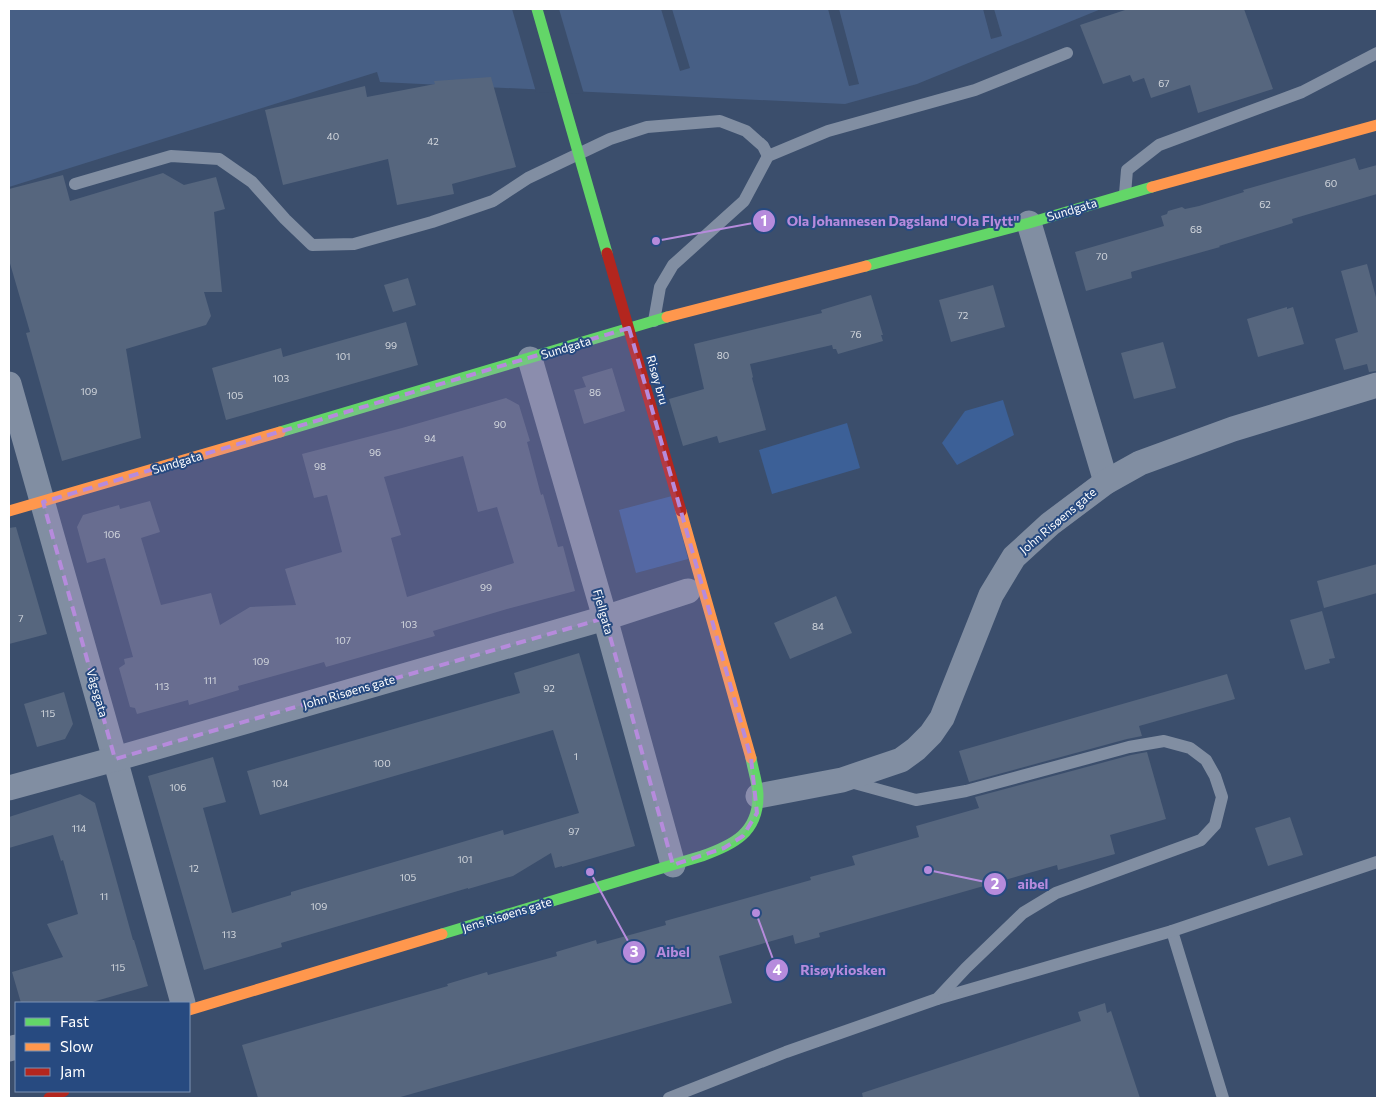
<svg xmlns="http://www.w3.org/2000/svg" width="1386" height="1107" viewBox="0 0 1386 1107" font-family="Commissioner,sans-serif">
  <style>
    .green { fill: #3c6097 }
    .water { fill: #475f85 }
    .pier { fill: #3b4e6c }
    .building { fill: #56667e; fill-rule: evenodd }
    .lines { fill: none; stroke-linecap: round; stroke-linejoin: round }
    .lane { stroke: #818ea2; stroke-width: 12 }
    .street { stroke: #818ea2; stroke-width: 25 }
    .fast { stroke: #63d668; stroke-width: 11 }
    .slow { stroke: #ff974d; stroke-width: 11 }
    .jam { stroke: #b3261e; stroke-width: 11 }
    .fast-bridge { stroke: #63d668; stroke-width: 11 }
    .slow-bridge { stroke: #ff974d; stroke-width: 11 }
    .jam-bridge { stroke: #b3261e; stroke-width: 11 }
    .marked { fill: #b68bdc; fill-opacity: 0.2; stroke: #b68bdc; stroke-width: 4; stroke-dasharray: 10 6; stroke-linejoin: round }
    .labels { text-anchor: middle; stroke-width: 4; stroke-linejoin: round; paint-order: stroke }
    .number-label { font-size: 10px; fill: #d5d9df }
    .street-label { font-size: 12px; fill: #fff; stroke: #274a80 }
    .leader { fill: none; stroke: #b68bdc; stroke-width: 2 }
    .callout-dot { fill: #b68bdc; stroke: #274a80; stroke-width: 2 }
    .mark-label { font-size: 15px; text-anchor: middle; font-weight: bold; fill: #fff }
    .callout-label { font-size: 14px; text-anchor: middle; font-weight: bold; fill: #b68bdc; stroke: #274a80; stroke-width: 4; stroke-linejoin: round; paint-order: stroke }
  </style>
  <rect width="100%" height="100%" fill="#3b4e6c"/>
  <g class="green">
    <path d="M1003 400 1014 435 957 465 942 443 965 411Z"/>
    <path d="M847 423 860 468 772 494 759 450Z"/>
    <path d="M672 496 688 559 636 573 619 510Z"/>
  </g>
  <path class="water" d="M9 9H1101L917 84 845 104 380 82 377 72 9 187Z"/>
  <g class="pier">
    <path d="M512 9H559L584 94 536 92Z"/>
    <path d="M661 9H672L690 68 680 71Z"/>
    <path d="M828 9H839L859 84 849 86Z"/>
    <path d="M983 9H994L1002 36 991 39Z"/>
  </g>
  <g class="building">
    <path d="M1128 9H1244L1273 89 1198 113 1190 85 1151 98 1144 78 1133 82 1130 75 1103 84 1080 25Z"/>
    <path d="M491 77 516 167 452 184 454 194 397 205 388 159 283 185 265 110 365 86 367 97 435 84 434 81Z"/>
    <path d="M1355 158 1359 170 1377 165V194L1292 219 1293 223 1219 246 1220 247 1131 272 1132 278 1086 291 1075 252 1164 226 1161 216 1167 214 1168 211 1182 207 1185 209 1199 206 1244 192 1243 190Z"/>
    <path d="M163 173 184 185 216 177 225 209 214 212 222 292H204L211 316 206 325 126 349 141 438 62 461 26 333 30 332 9 260V189L63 175 70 201Z"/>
    <path d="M1367 264 1377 301V371L1369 372 1367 364 1344 370 1335 339 1358 332 1341 271Z"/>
    <path d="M408 278 416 305 393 312 384 285Z"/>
    <path d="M993 285 1005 327 951 342 939 300Z"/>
    <path d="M871 295 883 335H881L883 341 838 354 836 349H833L832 345 750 364 753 377 752 378 766 430 719 443 717 436 683 446 669 399 704 389 694 344 822 313 821 310Z"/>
    <path d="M1287 307V309L1293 307 1304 344 1258 357 1247 319Z"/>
    <path d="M406 322 418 365 226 420 212 368 281 348 283 357Z"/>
    <path d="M1163 342 1176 388 1134 399 1121 353Z"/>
    <path d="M612 368 625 411 584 424 574 390 586 387 582 377Z"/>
    <path d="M506 398 519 405 530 441 527 442 541 495 543 494 558 547 563 546 575 591 507 609 433 631 435 636 326 667 324 662 238 686 239 690 189 705 188 700 137 714 135 708 130 707 119 668 125 664 124 659 133 657 105 558 87 563 77 527 83 515 119 505 120 509 150 501 160 532 141 538 161 605 211 593 220 625 250 607 296 605 285 569 342 552 327 495 314 498 302 454 402 428ZM463 456 478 512 497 507 514 563 407 597 391 538 401 535 384 477Z"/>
    <path d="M16 527 47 634 9 644V528Z"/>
    <path d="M1377 564V593L1324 608 1317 581Z"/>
    <path d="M836 596 852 633 790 659 774 623Z"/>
    <path d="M1322 611 1335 658 1329 659 1330 663 1305 670 1290 620Z"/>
    <path d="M579 653 635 846 562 867V866L555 868 551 853 513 876 468 889V888L281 943 282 947 204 970 148 776 213 757 226 802 203 808 232 913 291 895V892L425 853 503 830 504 835 579 813 553 730 260 815 247 771 520 693 514 673Z"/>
    <path d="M1227 674 1235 699 1139 726 1142 736 1127 739 969 782 959 751Z"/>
    <path d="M64 692 73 724 65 739 37 747 24 704Z"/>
    <path d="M1147 752 1166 819 1110 835 1115 854 1058 870 1057 865 819 933 820 937 795 944 793 935 719 956 732 1003 397 1098H258L242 1045 448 986 447 984 487 972 488 975 557 956 556 952 596 940 597 944 666 925 665 921 811 880 810 877 855 865 852 856 919 837 916 826 979 808 975 797 1131 755Z"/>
    <path d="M80 794 95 803 133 940H134L148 986 89 1003H21L12 972 63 957 47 924 78 914 63 860 61 861 53 835 9 848V817Z"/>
    <path d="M1290 817 1303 855 1268 866 1255 828Z"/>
    <path d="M1105 1003 1107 1013 1111 1011 1140 1098H863L862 1093 1081 1021 1078 1012Z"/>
  </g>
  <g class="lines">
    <g class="lane">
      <path d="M75 184 171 156 219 159 252 182 285 219 312 245 354 244 432 222 493 201 528 178 610 139 647 127 720 121 746 131 763 146 768 156"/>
      <path d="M1125 194 1127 170 1159 145 1302 92 1377 53"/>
      <path d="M654 321 660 287 673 265 744 201 768 156 828 131 975 90 1067 53"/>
      <path d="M1172 931 1223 1098"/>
      <path d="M937 999 1172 931 1377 862"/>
      <path d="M669 1098 786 1052 937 999 966 968 1023 913 1056 893 1201 840 1215 825 1222 797 1215 776 1206 760 1190 748 1164 741 1129 747 966 791 916 800 847 781"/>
    </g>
    <g class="street">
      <path d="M1029 223 1106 482"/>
      <path d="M530 359 605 618 673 865"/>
      <path d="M9 384 115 759 183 1003"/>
      <path d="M9 788 115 759 605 618 688 591"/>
      <path d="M758 796 842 780 901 760 916 749 931 734 942 718 991 595 1014 557 1050 524 1106 482 1140 463 1233 429 1377 385"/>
      <path d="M9 1049 16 1047"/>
    </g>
    <g class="fast">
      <path d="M866 266 1029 223 1152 187"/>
      <path d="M280 432 667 317"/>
      <path d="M442 934 702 856C733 845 758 833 758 796 758 784 753 770 751 758"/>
    </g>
    <g class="slow">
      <path d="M1152 187 1377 125"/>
      <path d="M667 317 866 266"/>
      <path d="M9 511 280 432"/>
      <path d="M189 1010 442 934"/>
    </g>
    <path class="jam" d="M49 1098 64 1091"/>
    <path class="fast-bridge" d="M537 9 607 253"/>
    <path class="slow-bridge" d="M681 511 751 758"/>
    <path class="jam-bridge" d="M607 253 681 511"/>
  </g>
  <path class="marked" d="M629 328 751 758 757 813 743 836 724 848 673 865 605 618 115 759 43 502Z"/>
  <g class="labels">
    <g class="number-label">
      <text x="1164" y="87">67</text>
      <text x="333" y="140">40</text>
      <text x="433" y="145">42</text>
      <text x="1331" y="187">60</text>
      <text x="1265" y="208">62</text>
      <text x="1196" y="233">68</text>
      <text x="1102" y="260">70</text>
      <text x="963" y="319">72</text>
      <text x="856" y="338">76</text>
      <text x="391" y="349">99</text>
      <text x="723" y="359">80</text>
      <text x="343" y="360">101</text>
      <text x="281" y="382">103</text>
      <text x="89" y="395">109</text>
      <text x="595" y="396">86</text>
      <text x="235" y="399">105</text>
      <text x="500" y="428">90</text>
      <text x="430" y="442">94</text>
      <text x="375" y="456">96</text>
      <text x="320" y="470">98</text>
      <text x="112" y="538">106</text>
      <text x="486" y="591">99</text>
      <text x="21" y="622">7</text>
      <text x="409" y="628">103</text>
      <text x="818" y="630">84</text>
      <text x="343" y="644">107</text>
      <text x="261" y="665">109</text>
      <text x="210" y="684">111</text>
      <text x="162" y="690">113</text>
      <text x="549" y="692">92</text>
      <text x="48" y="717">115</text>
      <text x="576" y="760">1</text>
      <text x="382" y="767">100</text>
      <text x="280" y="787">104</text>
      <text x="178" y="791">106</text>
      <text x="79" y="832">114</text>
      <text x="574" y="835">97</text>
      <text x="465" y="863">101</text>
      <text x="194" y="872">12</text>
      <text x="408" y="881">105</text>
      <text x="104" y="900">11</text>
      <text x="319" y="910">109</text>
      <text x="229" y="938">113</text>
      <text x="118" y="971">115</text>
    </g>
    <g class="street-label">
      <text transform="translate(1072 210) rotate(-17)" y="4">Sundgata</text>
      <text transform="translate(566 348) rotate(-17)" y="4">Sundgata</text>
      <text transform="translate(657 380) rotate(74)" y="4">Risøy bru</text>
      <text transform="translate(177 463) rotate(-17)" y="4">Sundgata</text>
      <text transform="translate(1058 521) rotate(-40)" y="4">John Risøens gate</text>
      <text transform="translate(603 612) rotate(74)" y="4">Fjellgata</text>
      <text transform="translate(349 692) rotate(-16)" y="4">John Risøens gate</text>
      <text transform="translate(97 693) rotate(74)" y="4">Vågsgata</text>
      <text transform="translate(507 915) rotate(-17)" y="4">Jens Risøens gate</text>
    </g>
  </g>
  <path class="leader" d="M656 241L764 221M928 870L995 884M590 872L634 952M756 913L777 970"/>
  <g class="callout-dot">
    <circle cx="656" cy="241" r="5"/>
    <circle cx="928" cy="870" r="5"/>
    <circle cx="590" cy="872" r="5"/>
    <circle cx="756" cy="913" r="5"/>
    <circle cx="764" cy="221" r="12"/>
    <circle cx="995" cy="884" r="12"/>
    <circle cx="634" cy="952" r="12"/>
    <circle cx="777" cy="970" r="12"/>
  </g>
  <g class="mark-label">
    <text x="764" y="226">1</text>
    <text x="995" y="889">2</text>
    <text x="634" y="957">3</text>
    <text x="777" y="975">4</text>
  </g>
  <g class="callout-label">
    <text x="903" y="226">Ola Johannesen Dagsland "Ola Flytt"</text>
    <text x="1033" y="889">aibel</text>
    <text x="673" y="957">Aibel</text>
    <text x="843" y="975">Risøykiosken</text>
  </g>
  <rect width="1386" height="1107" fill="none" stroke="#ffffff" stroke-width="20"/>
  <rect x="15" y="1002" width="175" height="90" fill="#274a80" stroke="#7d92b3"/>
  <rect x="25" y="1018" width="25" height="8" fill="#63d668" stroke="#7d92b3"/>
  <text x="60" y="1027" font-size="15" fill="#ffffff">Fast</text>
  <rect x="25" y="1043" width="25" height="8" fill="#ff974d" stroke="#7d92b3"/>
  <text x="60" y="1052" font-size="15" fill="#ffffff">Slow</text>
  <rect x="25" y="1068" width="25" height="8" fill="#b3261e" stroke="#7d92b3"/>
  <text x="60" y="1077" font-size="15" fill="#ffffff">Jam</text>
</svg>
